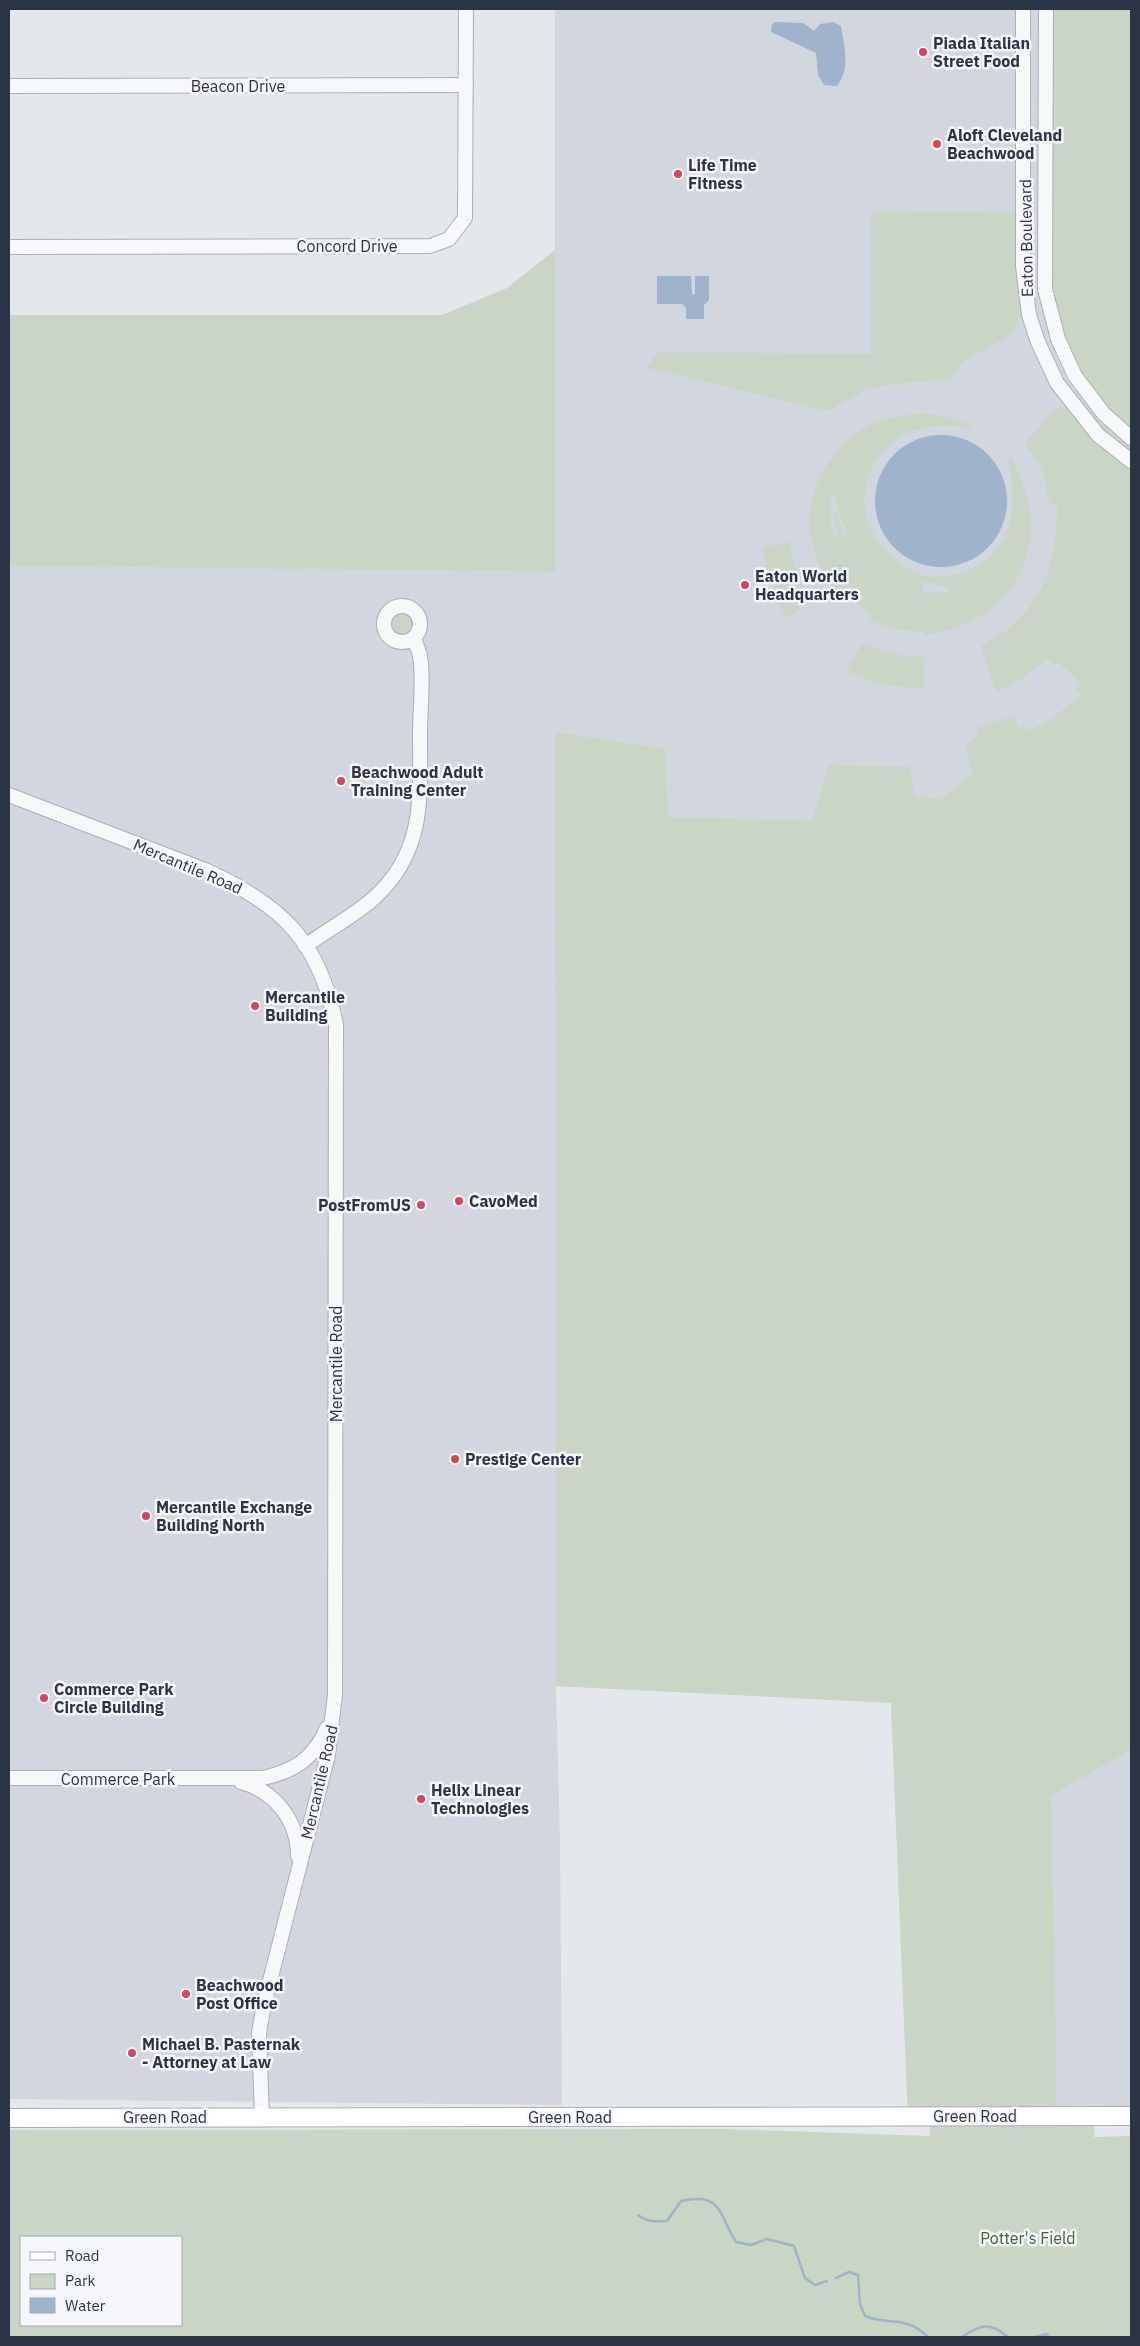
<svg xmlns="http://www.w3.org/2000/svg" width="1140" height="2346" viewBox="0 0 1140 2346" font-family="'IBM Plex Sans',sans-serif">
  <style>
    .built { fill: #d2d6de }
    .green { fill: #c9d6c5; fill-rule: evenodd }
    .water { fill: #9fb4cc }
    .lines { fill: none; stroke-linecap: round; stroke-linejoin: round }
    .stream { stroke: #9fb4cc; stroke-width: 2.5 }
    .minor-casing { stroke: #a9aeb7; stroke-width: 16 }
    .major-casing { stroke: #a3abb8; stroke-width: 20 }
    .minor { stroke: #f7f8fa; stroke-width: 14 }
    .major { stroke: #fff; stroke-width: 18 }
    .poi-dot { fill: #d1495b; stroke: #f4f6f9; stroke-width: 2 }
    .labels { text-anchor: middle; stroke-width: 5; stroke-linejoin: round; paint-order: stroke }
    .poi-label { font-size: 16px; font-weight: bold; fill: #2b3445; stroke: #f4f6f9; text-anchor: start }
    .street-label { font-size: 16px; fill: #2b3445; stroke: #f4f6f9 }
    .park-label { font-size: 16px; fill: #3f6138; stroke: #f4f6f9 }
  </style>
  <rect width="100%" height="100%" fill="#e4e7ec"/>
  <path class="built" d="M555 9H1131V2116L908 2117 891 1702 556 1686 560 1840 562 2105 9 2099V566L555 572Z"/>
  <g class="green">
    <path d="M1046 9H1131V438L1088 396 1045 289Z"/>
    <path d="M871 211 1024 213 1029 315 1019 318 1012 334 961 363 950 380 907 382 868 389 828 411 647 368 657 352 871 354Z"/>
    <path d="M555 250V572L9 566V315H442L507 288Z"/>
    <path d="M1079 400 1113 435 1131 447V454L1111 440 1078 401Z"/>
    <path d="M1072 404 1131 461V1749L1051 1796 1057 2116H1096L1094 2137 1131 2136V2337H9V2130L721 2129 930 2136 929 2117H908L891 1703 556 1686 555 732 665 749 668 817 812 821 829 765 910 767 914 796 940 799 972 775 966 745 976 737 979 727 1013 716 1019 728 1025 726 1028 732 1055 716 1081 695 1076 690 1081 684 1058 662 1054 665 1047 659 1021 680 996 692 981 646C990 640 1002 635 1011 627 1051 591 1055 555 1058 504L1050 505 1042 470 1025 443 1052 412ZM21 2237H181V2325H21Z"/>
    <path d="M922 413 940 415 971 425 969 428C943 421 902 428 884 450 856 484 858 526 891 555 899 563 911 572 923 575 937 579 951 576 964 571 1012 556 1020 504 1008 461L1011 458C1058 540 1018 624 923 635V632C903 631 887 628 869 619L872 614 854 602 838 588 835 591C824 575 815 558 811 539 802 493 832 441 874 423 890 417 906 415 922 413ZM835 494 839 512 848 534 844 535 833 507 837 536H833L830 516 831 495ZM923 581 949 588V593L923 592Z"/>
    <path d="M788 542 801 585 811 601 787 618C773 596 767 573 762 547Z"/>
    <circle cx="403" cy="624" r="10"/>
    <path d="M862 643C883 652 901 657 924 657V689L879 684 847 671Z"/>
  </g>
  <g class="water">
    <path d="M776 22 803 23 814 31 820 24 833 22 841 26C844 46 851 69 837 86L824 85 818 75 816 53 771 32 772 24Z"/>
    <path d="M657 276H691L692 295 695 294V276H709V300L704 305V319H686V308L682 304H657Z"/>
    <circle cx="941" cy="501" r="66"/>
  </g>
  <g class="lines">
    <g class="stream">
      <path d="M638 2215C647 2222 655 2222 667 2221L681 2201C723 2192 718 2214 736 2242L751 2245 767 2239 794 2246 805 2278 815 2285 827 2281"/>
      <path d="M836 2278 849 2272 858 2275 860 2304 865 2316C890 2326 906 2315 928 2337"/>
      <path d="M962 2337C981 2324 990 2322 1008 2337"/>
      <path d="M1036 2337 1046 2334 1049 2337"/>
    </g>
    <defs>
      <g id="minor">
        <path d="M1023 9V266L1029 315 1038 342 1057 383 1098 435 1131 461"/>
        <path d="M1046 9 1045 289 1058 339 1075 376 1104 414 1131 438"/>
        <path d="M9 86 466 85"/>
        <path d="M9 247 430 246 449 239 465 218 466 9"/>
        <circle cx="402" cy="624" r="18"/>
        <path d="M9 795 205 870C281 904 320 941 336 1025L335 1694 328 1755 264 2004 259 2033 262 2117"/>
        <path d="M305 946C327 930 354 916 374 898 426 851 420 796 420 733 420 711 424 676 420 656 419 651 416 644 414 639"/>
        <path d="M9 1778H263C295 1771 314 1758 327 1728"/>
        <path d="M241 1782C275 1791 298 1821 298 1856"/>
      </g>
      <path id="major" d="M9 2118 1131 2116"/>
    </defs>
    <use href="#minor" class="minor-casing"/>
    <use href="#major" class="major-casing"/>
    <use href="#minor" class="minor"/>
    <use href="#major" class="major"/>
  </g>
  <g class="poi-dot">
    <circle cx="923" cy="52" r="5"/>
    <circle cx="937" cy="144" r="5"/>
    <circle cx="678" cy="174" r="5"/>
    <circle cx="745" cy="585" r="5"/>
    <circle cx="341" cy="781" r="5"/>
    <circle cx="255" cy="1006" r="5"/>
    <circle cx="459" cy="1201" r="5"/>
    <circle cx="421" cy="1205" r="5"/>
    <circle cx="455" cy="1459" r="5"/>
    <circle cx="146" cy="1516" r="5"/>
    <circle cx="44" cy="1698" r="5"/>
    <circle cx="421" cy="1799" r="5"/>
    <circle cx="186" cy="1994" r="5"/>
    <circle cx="132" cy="2053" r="5"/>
  </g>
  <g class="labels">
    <g class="poi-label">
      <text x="933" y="49">Piada Italian<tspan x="933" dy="18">Street Food</tspan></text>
      <text x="947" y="141">Aloft Cleveland<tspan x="947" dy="18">Beachwood</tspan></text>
      <text x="688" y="171">Life Time<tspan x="688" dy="18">Fitness</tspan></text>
      <text x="755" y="582">Eaton World<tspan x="755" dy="18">Headquarters</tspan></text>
      <text x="351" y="778">Beachwood Adult<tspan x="351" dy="18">Training Center</tspan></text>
      <text x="265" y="1003">Mercantile<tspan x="265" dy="18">Building</tspan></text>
      <text x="469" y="1207">CavoMed</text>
      <text x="411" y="1211" text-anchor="end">PostFromUS</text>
      <text x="465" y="1465">Prestige Center</text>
      <text x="156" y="1513">Mercantile Exchange<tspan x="156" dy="18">Building North</tspan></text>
      <text x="54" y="1695">Commerce Park<tspan x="54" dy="18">Circle Building</tspan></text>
      <text x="431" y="1796">Helix Linear<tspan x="431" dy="18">Technologies</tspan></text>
      <text x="196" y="1991">Beachwood<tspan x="196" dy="18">Post Office</tspan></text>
      <text x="142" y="2050">Michael B. Pasternak<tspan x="142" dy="18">- Attorney at Law</tspan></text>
    </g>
    <g class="street-label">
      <text x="238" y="92">Beacon Drive</text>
      <text transform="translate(1026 238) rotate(-91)" y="6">Eaton Boulevard</text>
      <text x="347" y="252">Concord Drive</text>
      <text transform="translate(188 866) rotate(23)" y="6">Mercantile Road</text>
      <text transform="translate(336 1364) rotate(-90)" y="6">Mercantile Road</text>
      <text x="118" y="1785">Commerce Park</text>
      <text transform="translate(319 1782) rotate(-77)" y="6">Mercantile Road</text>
      <text x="975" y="2122">Green Road</text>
      <text x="165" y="2123">Green Road</text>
      <text x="570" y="2123">Green Road</text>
    </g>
    <g class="park-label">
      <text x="1028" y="2244">Potter's Field</text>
    </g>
  </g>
  <rect width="1140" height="2346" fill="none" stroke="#2b3445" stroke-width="20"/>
  <rect x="20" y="2236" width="162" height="90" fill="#f4f6f9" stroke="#a4a8b1"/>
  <rect x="30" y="2252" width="25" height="8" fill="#ffffff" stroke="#a4a8b1"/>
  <text x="65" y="2261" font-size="15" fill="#2b3445">Road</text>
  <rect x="30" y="2274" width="25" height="15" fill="#c9d6c5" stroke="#a4a8b1"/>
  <text x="65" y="2286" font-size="15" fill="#2b3445">Park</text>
  <rect x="30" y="2298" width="25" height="15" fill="#9fb4cc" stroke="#a4a8b1"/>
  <text x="65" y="2311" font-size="15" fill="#2b3445">Water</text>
</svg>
